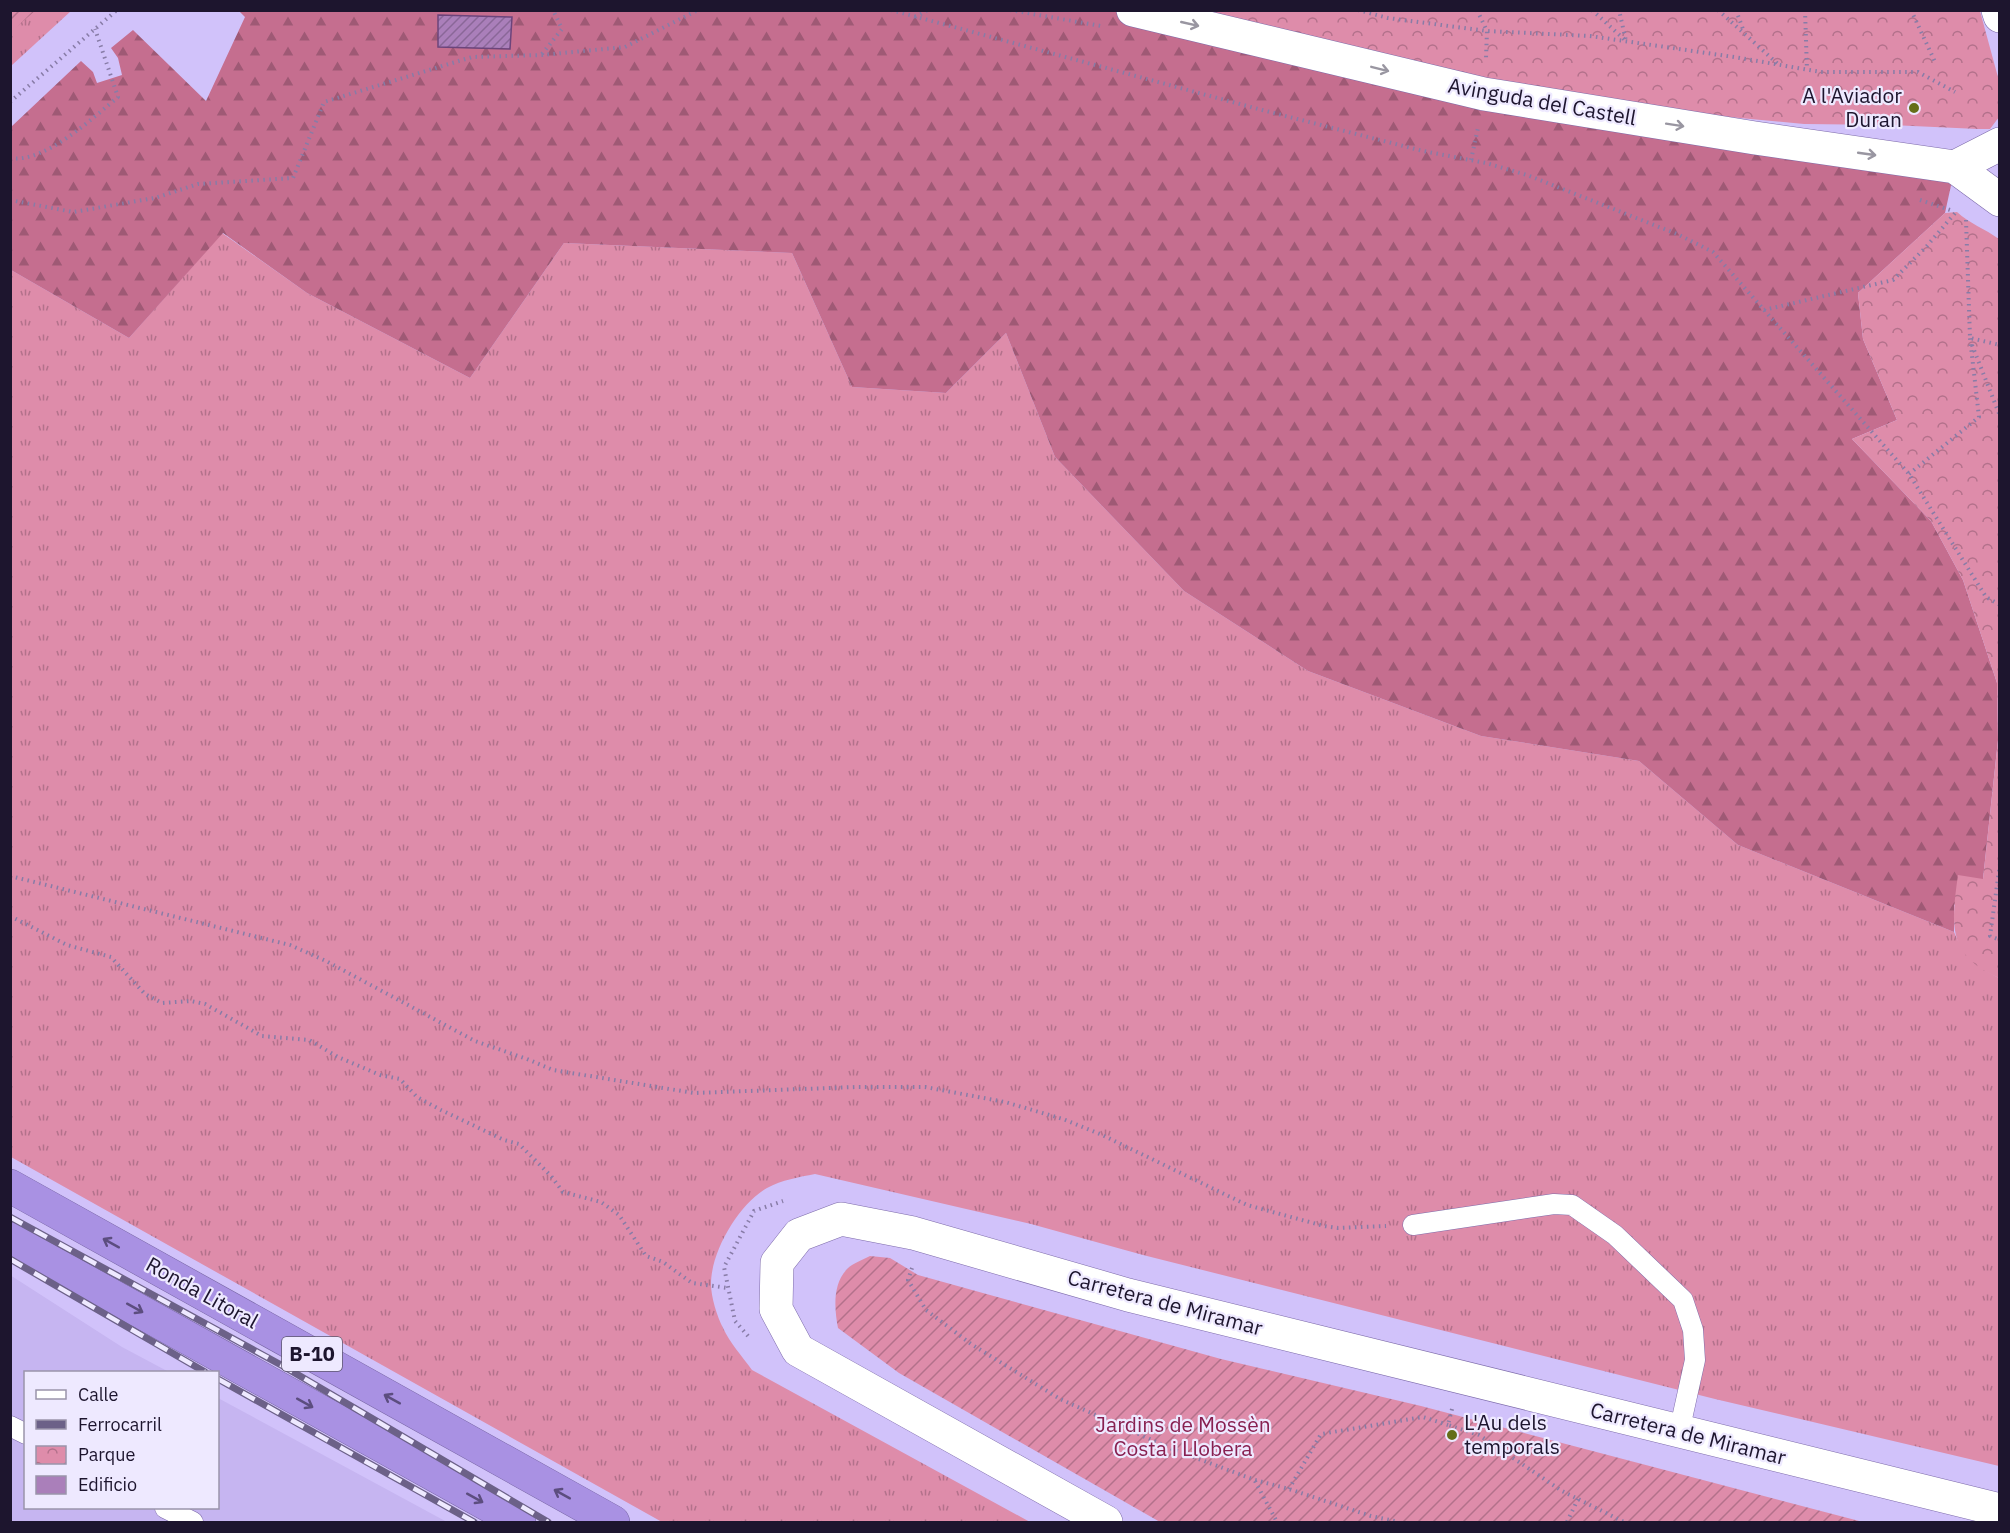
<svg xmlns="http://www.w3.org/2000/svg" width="2010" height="1533" viewBox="0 0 2010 1533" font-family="'IBM Plex Sans',sans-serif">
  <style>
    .built { fill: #c6b5f1 }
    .grass { fill: url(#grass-tufts) }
    .forest { fill: url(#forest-firs) }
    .park { fill: url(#park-crowns) }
    .garden { fill: url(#garden-furrows) }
    .building { fill: url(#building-hatch); stroke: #6c447b; stroke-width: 1.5 }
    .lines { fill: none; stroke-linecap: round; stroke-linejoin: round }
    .lane-casing { stroke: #7d6baa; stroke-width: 21 }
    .street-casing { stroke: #7d6baa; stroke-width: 34 }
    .secondary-casing { stroke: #7d6baa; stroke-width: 34 }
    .highway-casing { stroke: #7866a4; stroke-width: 34 }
    .path { stroke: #887ca7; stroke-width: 4; stroke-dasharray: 1.5 4.5; stroke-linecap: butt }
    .lane { stroke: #fff; stroke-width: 20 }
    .street { stroke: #fff; stroke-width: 33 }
    .secondary { stroke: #fff; stroke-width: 33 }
    .highway { stroke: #a991e3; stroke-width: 33 }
    .rail-casing { stroke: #6c6188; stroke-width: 7 }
    .rail { stroke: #eee9ff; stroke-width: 4.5; stroke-dasharray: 14; stroke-linecap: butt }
    .oneway { stroke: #9996a1 }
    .oneway2 { stroke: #5c4d7f }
    .poi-dot { fill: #656f19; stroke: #eee9ff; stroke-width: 2 }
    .labels { text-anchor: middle; stroke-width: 4.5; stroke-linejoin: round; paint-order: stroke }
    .shield { fill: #eee9ff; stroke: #5c556d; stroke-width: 1.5 }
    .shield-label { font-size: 20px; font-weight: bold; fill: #1d152e }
    .poi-label { font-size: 21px; fill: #1d152e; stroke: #eee9ff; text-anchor: end }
    .street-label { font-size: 21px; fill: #1d152e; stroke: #eee9ff }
    .park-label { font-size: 21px; fill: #882051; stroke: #eee9ff }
  </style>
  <defs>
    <pattern id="grass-tufts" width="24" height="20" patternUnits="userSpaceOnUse" patternTransform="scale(1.5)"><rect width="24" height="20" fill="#de8caa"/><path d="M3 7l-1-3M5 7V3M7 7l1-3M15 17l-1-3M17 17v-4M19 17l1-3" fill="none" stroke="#b3718b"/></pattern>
    <pattern id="forest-firs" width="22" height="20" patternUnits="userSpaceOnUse" patternTransform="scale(1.5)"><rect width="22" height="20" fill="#c56e8f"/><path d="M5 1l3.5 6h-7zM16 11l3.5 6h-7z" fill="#9f5975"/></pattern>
    <pattern id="park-crowns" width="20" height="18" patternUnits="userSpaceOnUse" patternTransform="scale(1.5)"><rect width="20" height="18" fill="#de8caa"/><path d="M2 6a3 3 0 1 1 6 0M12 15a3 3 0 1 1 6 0" fill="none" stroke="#b3718b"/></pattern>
    <pattern id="garden-furrows" width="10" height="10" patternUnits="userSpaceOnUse" patternTransform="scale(1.5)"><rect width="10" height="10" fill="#de8caa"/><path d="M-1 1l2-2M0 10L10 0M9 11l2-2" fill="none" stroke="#b3718b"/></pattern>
    <pattern id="building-hatch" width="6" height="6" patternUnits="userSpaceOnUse" patternTransform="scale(1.5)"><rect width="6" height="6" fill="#aa7fba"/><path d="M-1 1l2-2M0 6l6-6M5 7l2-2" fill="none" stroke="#8a6798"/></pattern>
  </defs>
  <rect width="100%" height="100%" fill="#d1c2fa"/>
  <path class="built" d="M10 1275 122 1347 169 1372H26V1508H218V1398L447 1522H11Z"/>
  <g class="grass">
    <path d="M11 11H71L11 66Z"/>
    <path d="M222 233 307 293 470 378 564 243 792 253 852 387 946 393 1006 333 1055 457 1184 591 1308 671 1481 736 1639 761 1738 845 1954 932C1963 954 1978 968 1999 978V1466L1715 1399 1143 1255 1031 1224 815 1174C799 1177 782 1180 767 1188 739 1204 711 1251 711 1284 711 1297 717 1316 723 1328 730 1343 742 1356 752 1370L1030 1522H662L11 1157V270L129 338Z"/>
  </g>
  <path class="forest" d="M239 11H1133L1955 167 1945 213 1858 293 1863 339 1897 420 1852 439 1931 521 1963 580 1997 683 1998 740 1983 879 1954 905V932L1738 845 1639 761 1481 736 1308 671 1184 591 1055 457 1006 333 946 393 852 387 792 253 564 243 470 378 307 293 223 233 129 338 11 270V127L81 61 93 72 97 83 122 75 118 58 111 48 133 30 206 101 245 17Z"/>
  <g class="park">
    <path d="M1133 11H1980L1999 81V117L1990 129H1978L1891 125 1804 124 1484 94Z"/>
    <path d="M1957 212C1969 223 1985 229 1999 239V978C1947 955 1951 925 1958 875L1983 879 1998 740 1997 683 1963 580 1931 521 1852 439 1897 420 1863 339 1858 293 1945 213Z"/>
  </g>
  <g class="garden">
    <path d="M10 11 11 10 35 11 14 29 11 25Z"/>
    <path d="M870 1256 890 1258 918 1275 1221 1359 1421 1406 1863 1522H1160L899 1373 838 1328C834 1307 832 1279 852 1265 857 1262 864 1259 870 1256Z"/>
  </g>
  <path class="building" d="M438 15 512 17 510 49 438 47Z"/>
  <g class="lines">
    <defs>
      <g id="lane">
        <path d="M1413 1225 1554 1204 1572 1205 1615 1235 1683 1300 1693 1330 1695 1360 1679 1432"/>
        <path d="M10 1426 26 1434"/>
        <path d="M165 1508 193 1522"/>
      </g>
      <g id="street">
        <path d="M1133 10 1484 94 1755 138 1955 167 2000 200"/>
        <path d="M1998 10 2000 16"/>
        <path d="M1955 167 2000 144"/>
      </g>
      <path id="secondary" d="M1106 1522 798 1350 776 1309 777 1263 799 1235 841 1219 913 1233 1128 1295 2000 1510"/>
      <g id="highway">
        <path d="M10 1186 613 1522"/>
        <path d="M10 1239 519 1522"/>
      </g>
    </defs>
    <use href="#lane" class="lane-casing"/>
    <use href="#street" class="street-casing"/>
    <use href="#secondary" class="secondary-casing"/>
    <use href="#highway" class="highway-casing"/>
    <g class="path">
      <path d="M891 10 1262 110 1423 151 1486 163 1527 175 1677 234 1713 252 1909 474 1986 597 2000 605"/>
      <path d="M1010 10 1101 26"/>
      <path d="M1358 10 1388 18 1487 31 1590 36 1734 57 1821 72H1918L1955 92"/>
      <path d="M1477 10 1487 31 1486 58"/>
      <path d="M1592 10 1626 41 1619 10"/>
      <path d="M1718 10 1778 64"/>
      <path d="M1736 10 1744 32"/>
      <path d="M1805 10 1807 70"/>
      <path d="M1911 10 1936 64"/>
      <path d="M915 17 928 10"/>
      <path d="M542 54 562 29 553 10"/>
      <path d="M10 102 117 10"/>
      <path d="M10 158C44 164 94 117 118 97L95 29"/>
      <path d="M1471 160 1478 128"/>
      <path d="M10 200 73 212 155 198 198 184 293 178 324 102 472 57 542 55 625 47 698 10"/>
      <path d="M1920 200 1950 210"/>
      <path d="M1966 220 1970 338 2000 345"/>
      <path d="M1764 310 1893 280 1926 247 1956 212"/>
      <path d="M1972 345 2000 416"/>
      <path d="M1909 474 1979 417 1970 338"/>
      <path d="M2000 864 1990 936 2000 940"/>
      <path d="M10 876 290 945 326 961 475 1041 527 1059 553 1070 694 1093 857 1087H925L1005 1102 1063 1119 1100 1134 1247 1205 1324 1226 1338 1228 1386 1226"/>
      <path d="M10 916 67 945 111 957 145 994 162 1003 191 1001 205 1004 262 1036 309 1040 338 1057 380 1075 400 1079 417 1097 441 1110 504 1140 519 1144 551 1176 563 1192 601 1202 619 1215 646 1256 663 1262 692 1283 728 1288"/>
      <path d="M912 1268 908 1280 926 1310 971 1344 1060 1399 1172 1449 1255 1480 1289 1489 1371 1516 1399 1522"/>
      <path d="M748 1336 735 1321 724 1267 754 1211 783 1201"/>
      <path d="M1452 1409 1448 1425 1479 1435 1562 1491 1624 1522"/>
      <path d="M1255 1481 1277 1522"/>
      <path d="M1289 1489 1321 1434 1423 1417 1448 1425"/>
      <path d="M1567 1522 1578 1499"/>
    </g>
    <use href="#lane" class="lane"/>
    <use href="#street" class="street"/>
    <use href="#secondary" class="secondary"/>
    <use href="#highway" class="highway"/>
    <defs>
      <g id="rail">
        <path d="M10 1217 283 1366 548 1522"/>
        <path d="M10 1259 205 1372"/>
        <path d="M218 1379 474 1522"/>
      </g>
    </defs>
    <use href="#rail" class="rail-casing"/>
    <use href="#rail" class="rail"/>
  </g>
  <defs><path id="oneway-shaft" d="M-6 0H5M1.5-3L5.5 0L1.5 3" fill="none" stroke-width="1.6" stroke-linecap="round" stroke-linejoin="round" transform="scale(1.5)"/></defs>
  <g class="oneway">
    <use href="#oneway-shaft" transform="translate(1190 24) rotate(13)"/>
    <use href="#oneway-shaft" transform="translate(1380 69) rotate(14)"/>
    <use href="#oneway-shaft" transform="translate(1675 125) rotate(9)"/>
    <use href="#oneway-shaft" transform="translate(1867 154) rotate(8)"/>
  </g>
  <g class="oneway2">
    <use href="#oneway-shaft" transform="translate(111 1243) rotate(-151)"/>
    <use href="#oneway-shaft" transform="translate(135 1308) rotate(29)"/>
    <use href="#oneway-shaft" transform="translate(392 1399) rotate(-151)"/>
    <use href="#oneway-shaft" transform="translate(305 1403) rotate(29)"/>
    <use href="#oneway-shaft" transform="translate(562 1494) rotate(-151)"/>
    <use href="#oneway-shaft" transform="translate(475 1498) rotate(29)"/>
  </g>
  <g class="poi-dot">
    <circle cx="1914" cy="108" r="6"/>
    <circle cx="1452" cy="1435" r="6"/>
  </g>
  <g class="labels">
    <rect class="shield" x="282" y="1337" width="60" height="34" rx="4.5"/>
    <g class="shield-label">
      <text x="312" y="1361">B-10</text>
    </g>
    <g class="poi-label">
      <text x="1902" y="103">A l'Aviador<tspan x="1902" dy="24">Duran</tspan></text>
      <text x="1464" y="1430" text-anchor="start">L'Au dels<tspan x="1464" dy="24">temporals</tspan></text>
    </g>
    <g class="street-label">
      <text transform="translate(1542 102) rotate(10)" y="7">Avinguda del Castell</text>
      <text transform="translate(202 1293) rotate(29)" y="7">Ronda Litoral</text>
      <text transform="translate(1165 1303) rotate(15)" y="7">Carretera de Miramar</text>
      <text transform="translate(1688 1434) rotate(14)" y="7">Carretera de Miramar</text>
    </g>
    <g class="park-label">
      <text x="1183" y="1432">Jardins de Mossèn<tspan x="1183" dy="24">Costa i Llobera</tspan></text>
    </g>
  </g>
  <rect width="2010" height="1533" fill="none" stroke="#1d152e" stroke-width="24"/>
  <rect x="24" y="1371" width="195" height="138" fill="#eee9ff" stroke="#9a94ab" stroke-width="1.5"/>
  <rect x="36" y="1390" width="30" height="9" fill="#ffffff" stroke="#9a94ab" stroke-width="1.5"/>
  <text x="78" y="1401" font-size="18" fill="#1d152e">Calle</text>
  <rect x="36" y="1420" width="30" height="9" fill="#6c6188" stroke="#9a94ab" stroke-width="1.5"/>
  <text x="78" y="1431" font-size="18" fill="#1d152e">Ferrocarril</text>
  <rect x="36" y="1446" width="30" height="18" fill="url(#park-crowns)" stroke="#9a94ab" stroke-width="1.5"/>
  <text x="78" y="1461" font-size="18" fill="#1d152e">Parque</text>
  <rect x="36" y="1476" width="30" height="18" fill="#aa7fba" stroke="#9a94ab" stroke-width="1.5"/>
  <text x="78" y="1491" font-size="18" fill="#1d152e">Edificio</text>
</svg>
